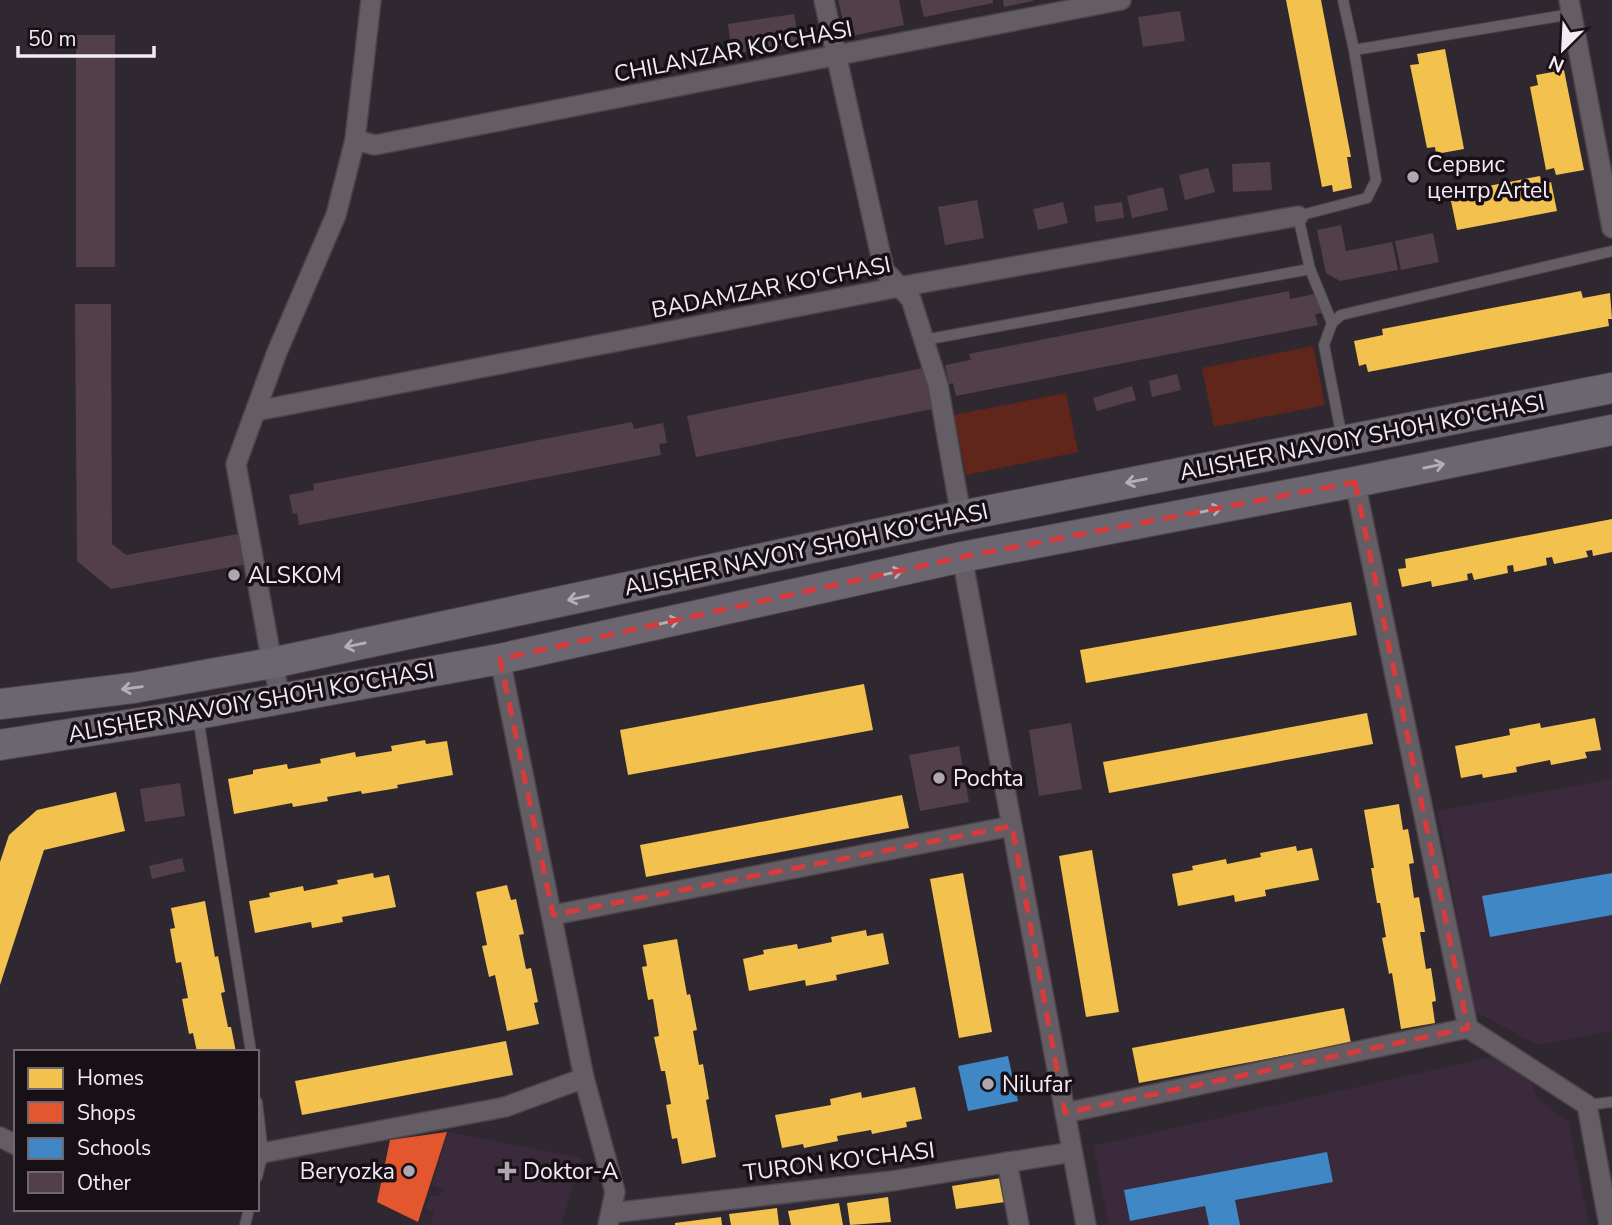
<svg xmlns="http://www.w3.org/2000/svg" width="1612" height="1225" viewBox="0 0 1612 1225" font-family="'Nunito Sans',sans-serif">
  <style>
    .built { fill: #3a2a3c }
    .green { fill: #61261b }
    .homes { fill: #f2c14e }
    .shops { fill: #e4572e }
    .schools { fill: #3f88c5 }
    .building { fill: #523f49 }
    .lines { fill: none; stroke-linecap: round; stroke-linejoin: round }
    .lane-casing { stroke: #4c454c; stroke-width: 12 }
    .street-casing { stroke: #4c454c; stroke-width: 22 }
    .primary-casing { stroke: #4c454c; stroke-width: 32 }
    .lane { stroke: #645e64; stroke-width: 10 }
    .street { stroke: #645e64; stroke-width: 19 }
    .primary { stroke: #6c6670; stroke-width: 30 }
    .oneway { stroke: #b6afb8 }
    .marked { fill: none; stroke: #d93b3c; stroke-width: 5; stroke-dasharray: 14 9; stroke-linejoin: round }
    .poi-dot { fill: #afa6af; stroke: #171117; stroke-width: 2.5 }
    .labels { text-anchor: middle; stroke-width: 7; stroke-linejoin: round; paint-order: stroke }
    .street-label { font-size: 23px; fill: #f3eaf3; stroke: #171117 }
    .poi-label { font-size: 23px; fill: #f3eaf3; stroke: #171117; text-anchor: start }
  </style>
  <rect width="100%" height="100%" fill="#302830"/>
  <g class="built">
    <path d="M1612 779V1031L1538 1045 1474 1011 1438 811Z"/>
    <path d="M1500 1055 1529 1075 1538 1100 1568 1120 1589 1225H1109L1093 1146Z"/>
    <path d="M448 1132 582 1158 561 1225H430L434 1213 425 1209 431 1195 440 1196 443 1190 432 1185Z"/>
  </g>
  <g class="green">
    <path d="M1313 346 1325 405 1214 427 1202 368Z"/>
    <path d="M1066 393 1078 452 966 475 954 415Z"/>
  </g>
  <g class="homes">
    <path d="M1286 0H1321L1351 157H1347L1352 188 1333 192 1332 185 1322 187Z"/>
    <path d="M1445 49 1464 149 1436 154 1435 147 1427 148 1410 65 1419 64 1417 54Z"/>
    <path d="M1564 70 1584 170 1556 175 1554 168 1546 170 1530 87 1538 85 1536 75Z"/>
    <path d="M1540 176 1542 185 1551 182 1557 211 1457 230 1451 201 1458 200 1457 192Z"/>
    <path d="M1581 291 1583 298 1610 293 1612 319H1608L1609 326 1368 372 1366 364 1359 366 1354 341 1383 335 1382 329Z"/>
    <path d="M1612 519V552L1593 556 1592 550 1586 551 1588 557 1554 564 1552 557 1546 558 1547 565 1514 572 1513 565 1507 566 1508 573 1474 580 1472 573 1467 574 1468 580 1432 587 1431 581 1402 587 1398 569 1406 568 1405 559Z"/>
    <path d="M1351 602 1357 635 1086 683 1080 650Z"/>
    <path d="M864 684 873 730 628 775 620 730Z"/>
    <path d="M1367 713 1373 744 1109 793 1103 762Z"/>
    <path d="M1595 718 1601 750 1585 752 1587 758 1551 765 1550 760 1516 767 1517 772 1483 778 1482 774 1461 778 1455 746 1510 735 1509 729 1540 723 1541 728Z"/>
    <path d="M425 740 426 744 447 741 453 775 397 785 398 788 362 794 361 791 327 797 328 801 293 807 292 803 234 814 228 779 253 774V770L287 764 288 769 321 763 320 759 355 752 356 757 392 751 391 746Z"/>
    <path d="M116 792 125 831 44 850 0 985V862L9 835 37 810Z"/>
    <path d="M902 795 909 828 646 877 640 845Z"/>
    <path d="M1399 804 1403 830 1408 829 1414 863 1409 864 1414 898 1419 897 1425 932H1420L1426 969 1431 968 1436 1001 1432 1002 1435 1023 1401 1029 1392 973 1389 974 1382 938 1386 937 1380 903H1377L1371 868H1374L1364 810Z"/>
    <path d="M1296 846 1297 851 1312 848 1319 880 1265 890 1266 896 1235 902 1234 895 1178 906 1172 874 1193 870 1192 866 1226 859 1227 864 1261 857 1260 853Z"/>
    <path d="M1092 850 1119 1012 1086 1017 1059 856Z"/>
    <path d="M373 873 374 878 389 875 396 907 342 917 343 922 312 928 311 922 255 933 249 901 270 897 269 893 303 886 304 891 338 884 337 880Z"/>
    <path d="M963 873 992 1032 959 1038 930 879Z"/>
    <path d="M507 885 511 900 516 899 524 934 519 935 526 969 531 968 538 1002 534 1003 539 1024 507 1031 495 975 489 977 482 946 487 945 476 892Z"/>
    <path d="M205 901 215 957 218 956 225 992 221 993 228 1027H231L236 1052H197L193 1033 189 1034 182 999 188 998 181 962 176 963 170 929 175 928 171 908Z"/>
    <path d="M866 930 867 936 883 933 889 964 836 975 837 980 806 986 805 980 749 991 743 959 764 954 763 950 797 944 798 949 832 942 831 937Z"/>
    <path d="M677 939 687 995 690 994 697 1030 693 1031 699 1065 703 1064 709 1099 706 1100 716 1157 682 1164 677 1138 672 1139 666 1105 671 1104 665 1071H661L654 1037 659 1036 653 999 648 1000 642 967 647 966 643 945Z"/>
    <path d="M1344 1008 1351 1043 1139 1083 1132 1048Z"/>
    <path d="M506 1041 513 1075 302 1115 295 1081Z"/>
    <path d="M915 1087 922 1119 906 1122 907 1127 872 1134 871 1130 837 1136 838 1141 804 1148 803 1144 782 1148 775 1115 831 1105 830 1099 861 1092 862 1098Z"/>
    <path d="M1001 1178 1005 1202 956 1209 952 1186Z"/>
    <path d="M888 1197 891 1222 850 1225 847 1203Z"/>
    <path d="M839 1203 843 1225H791L788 1211Z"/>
    <path d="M777 1208 779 1225H731L729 1214Z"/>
    <path d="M721 1217 722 1225H675V1223Z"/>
  </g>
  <path class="shops" d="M447 1132 418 1222 377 1202 390 1140Z"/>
  <g class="schools">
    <path d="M1612 873V915L1490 937 1482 896Z"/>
    <path d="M1008 1056 1018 1101 968 1111 958 1066Z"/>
    <path d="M1327 1152 1333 1182 1235 1200 1240 1225H1209L1205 1206 1130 1221 1124 1190Z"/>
  </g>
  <g class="building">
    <path d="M838 0H899L904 25 847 37Z"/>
    <path d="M920 0H993V3L924 17Z"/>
    <path d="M1003 0H1033V1L1004 7Z"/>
    <path d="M1180 11 1185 41 1143 47 1138 17Z"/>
    <path d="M794 14 799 43 732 54 728 24Z"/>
    <rect x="76" y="35" width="39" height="232"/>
    <path d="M1270 162 1272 190 1233 192 1232 164Z"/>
    <path d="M1208 168 1215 192 1185 200 1179 175Z"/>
    <path d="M1163 187 1168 210 1132 218 1127 196Z"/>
    <path d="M977 200 984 238 945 245 938 207Z"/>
    <path d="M1063 202 1068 223 1038 230 1033 209Z"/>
    <path d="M1122 202 1124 218 1096 222 1094 206Z"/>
    <path d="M1341 225 1346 251 1392 242 1398 270 1340 281 1326 273 1317 230Z"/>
    <path d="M1433 233 1439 262 1401 270 1395 241Z"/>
    <path d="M1289 291 1290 299 1319 293 1323 313 1315 314 1318 325 956 396 953 383 949 384 945 365 971 360 969 354Z"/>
    <path d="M75 304H111L112 544 126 555 243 533 248 564 111 589 77 561Z"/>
    <path d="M923 368 932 409 696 457 687 416Z"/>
    <path d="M1177 374 1181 390 1152 397 1149 381Z"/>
    <path d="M1132 386 1136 400 1097 411 1093 398Z"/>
    <path d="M632 422 634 429 663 423 667 443 659 444 661 455 299 525 297 513 293 514 289 495 314 490 313 484Z"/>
    <path d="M1071 723 1082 789 1039 796 1029 730Z"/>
    <path d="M959 746 969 802 920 811 909 755Z"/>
    <path d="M180 783 185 816 145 822 140 789Z"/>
    <path d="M182 858 185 871 152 879 149 866Z"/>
  </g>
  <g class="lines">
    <defs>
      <g id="lane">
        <path d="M1354 50 1572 14"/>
        <path d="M1332 323 1310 269 1298 216 1367 198 1376 180 1354 50 1343 0"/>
        <path d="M924 340 1310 269"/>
        <path d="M1342 438 1324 345 1332 323 1341 315 1612 251"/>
        <path d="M198 717 251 1052"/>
        <path d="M257 1102 263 1153 257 1177"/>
        <path d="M1587 1105 1612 1102"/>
        <path d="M245 1225 249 1209"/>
      </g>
      <g id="street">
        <path d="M824 0 884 270 911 299 938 385 961 516"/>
        <path d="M1569 0 1612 228"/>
        <path d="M355 140 375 145 1121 0"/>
        <path d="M256 411 899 287 1298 216"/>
        <path d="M1355 482 1468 1028 1587 1105 1609 1225"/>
        <path d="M962 557 1086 1225"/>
        <path d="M500 659 584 1078 615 1192 608 1225"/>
        <path d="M281 698 272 663 236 464 277 352 336 215 355 140 371 0"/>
        <path d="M553 915 1012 826"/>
        <path d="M1065 1113 1468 1028"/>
        <path d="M0 1137 16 1145"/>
        <path d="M257 1154 505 1107 584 1078"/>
        <path d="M1007 1162 1019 1225"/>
        <path d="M611 1213 892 1181 1072 1152"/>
      </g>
      <g id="primary">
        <path d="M0 704 133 688 272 663 961 516 1612 388"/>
        <path d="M0 745 197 714 500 659 962 557 1355 482 1612 430"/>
      </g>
    </defs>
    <use href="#lane" class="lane-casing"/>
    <use href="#street" class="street-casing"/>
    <use href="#primary" class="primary-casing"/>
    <use href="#lane" class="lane"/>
    <use href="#street" class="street"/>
    <use href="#primary" class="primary"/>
  </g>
  <defs><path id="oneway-shaft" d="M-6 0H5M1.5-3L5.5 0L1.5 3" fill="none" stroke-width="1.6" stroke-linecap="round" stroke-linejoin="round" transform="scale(1.75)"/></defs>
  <g class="oneway">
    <use href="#oneway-shaft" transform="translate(1434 466) rotate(-12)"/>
    <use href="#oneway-shaft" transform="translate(1136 481) rotate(169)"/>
    <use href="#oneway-shaft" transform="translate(1211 510) rotate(-11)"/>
    <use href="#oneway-shaft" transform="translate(892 573) rotate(-12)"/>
    <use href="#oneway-shaft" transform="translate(578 598) rotate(168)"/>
    <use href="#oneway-shaft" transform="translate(669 622) rotate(-12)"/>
    <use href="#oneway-shaft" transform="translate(355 645) rotate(168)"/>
    <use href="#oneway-shaft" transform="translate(132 688) rotate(172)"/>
  </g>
  <path class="marked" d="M1355 482 1468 1028 1065 1113 1012 826 553 915 500 659 962 557Z"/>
  <g class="poi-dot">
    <circle cx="1413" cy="177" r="7"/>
    <circle cx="234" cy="575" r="7"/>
    <circle cx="939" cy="778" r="7"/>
    <circle cx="988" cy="1084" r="7"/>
    <circle cx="409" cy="1171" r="7"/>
    <path d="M503.5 1160.5h7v7h7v7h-7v7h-7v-7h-7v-7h7z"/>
  </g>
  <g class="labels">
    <g class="street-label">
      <text transform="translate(733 51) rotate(-11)" y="8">CHILANZAR KO'CHASI</text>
      <text transform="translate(771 287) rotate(-11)" y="8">BADAMZAR KO'CHASI</text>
      <text transform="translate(1362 437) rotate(-11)" y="8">ALISHER NAVOIY SHOH KO'CHASI</text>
      <text transform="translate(806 549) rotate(-12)" y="8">ALISHER NAVOIY SHOH KO'CHASI</text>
      <text transform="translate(251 702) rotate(-10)" y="8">ALISHER NAVOIY SHOH KO'CHASI</text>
      <text transform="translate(839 1161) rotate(-7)" y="8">TURON KO'CHASI</text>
    </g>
    <g class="poi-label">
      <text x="1427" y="172">Сервис<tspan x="1427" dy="26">центр Artel</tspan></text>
      <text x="248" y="583">ALSKOM</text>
      <text x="953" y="786">Pochta</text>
      <text x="1002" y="1092">Nilufar</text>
      <text x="395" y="1179" text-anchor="end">Beryozka</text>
      <text x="523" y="1179">Doktor-A</text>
    </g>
  </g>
  <rect x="14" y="1050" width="245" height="161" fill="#171117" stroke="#6f686f" stroke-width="2"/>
  <rect x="28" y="1068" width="35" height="21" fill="#f2c14e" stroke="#6f686f" stroke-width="2"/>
  <text x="77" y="1085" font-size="21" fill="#f3eaf3">Homes</text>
  <rect x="28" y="1102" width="35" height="21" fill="#e4572e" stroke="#6f686f" stroke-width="2"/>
  <text x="77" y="1120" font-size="21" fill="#f3eaf3">Shops</text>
  <rect x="28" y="1138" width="35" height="21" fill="#3f88c5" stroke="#6f686f" stroke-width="2"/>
  <text x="77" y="1155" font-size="21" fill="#f3eaf3">Schools</text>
  <rect x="28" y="1172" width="35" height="21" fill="#523f49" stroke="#6f686f" stroke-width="2"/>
  <text x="77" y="1190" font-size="21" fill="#f3eaf3">Other</text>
  <g transform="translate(1563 49) rotate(204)" stroke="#171117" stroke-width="5" paint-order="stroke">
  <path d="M0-5L12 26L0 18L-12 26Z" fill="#f3eaf3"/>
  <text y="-10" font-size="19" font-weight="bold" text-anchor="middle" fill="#f3eaf3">N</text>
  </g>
  <path d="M18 46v10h136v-10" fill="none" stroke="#f3eaf3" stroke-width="3.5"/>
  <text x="28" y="46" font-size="21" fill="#f3eaf3" stroke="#171117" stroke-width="5" paint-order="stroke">50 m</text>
</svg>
